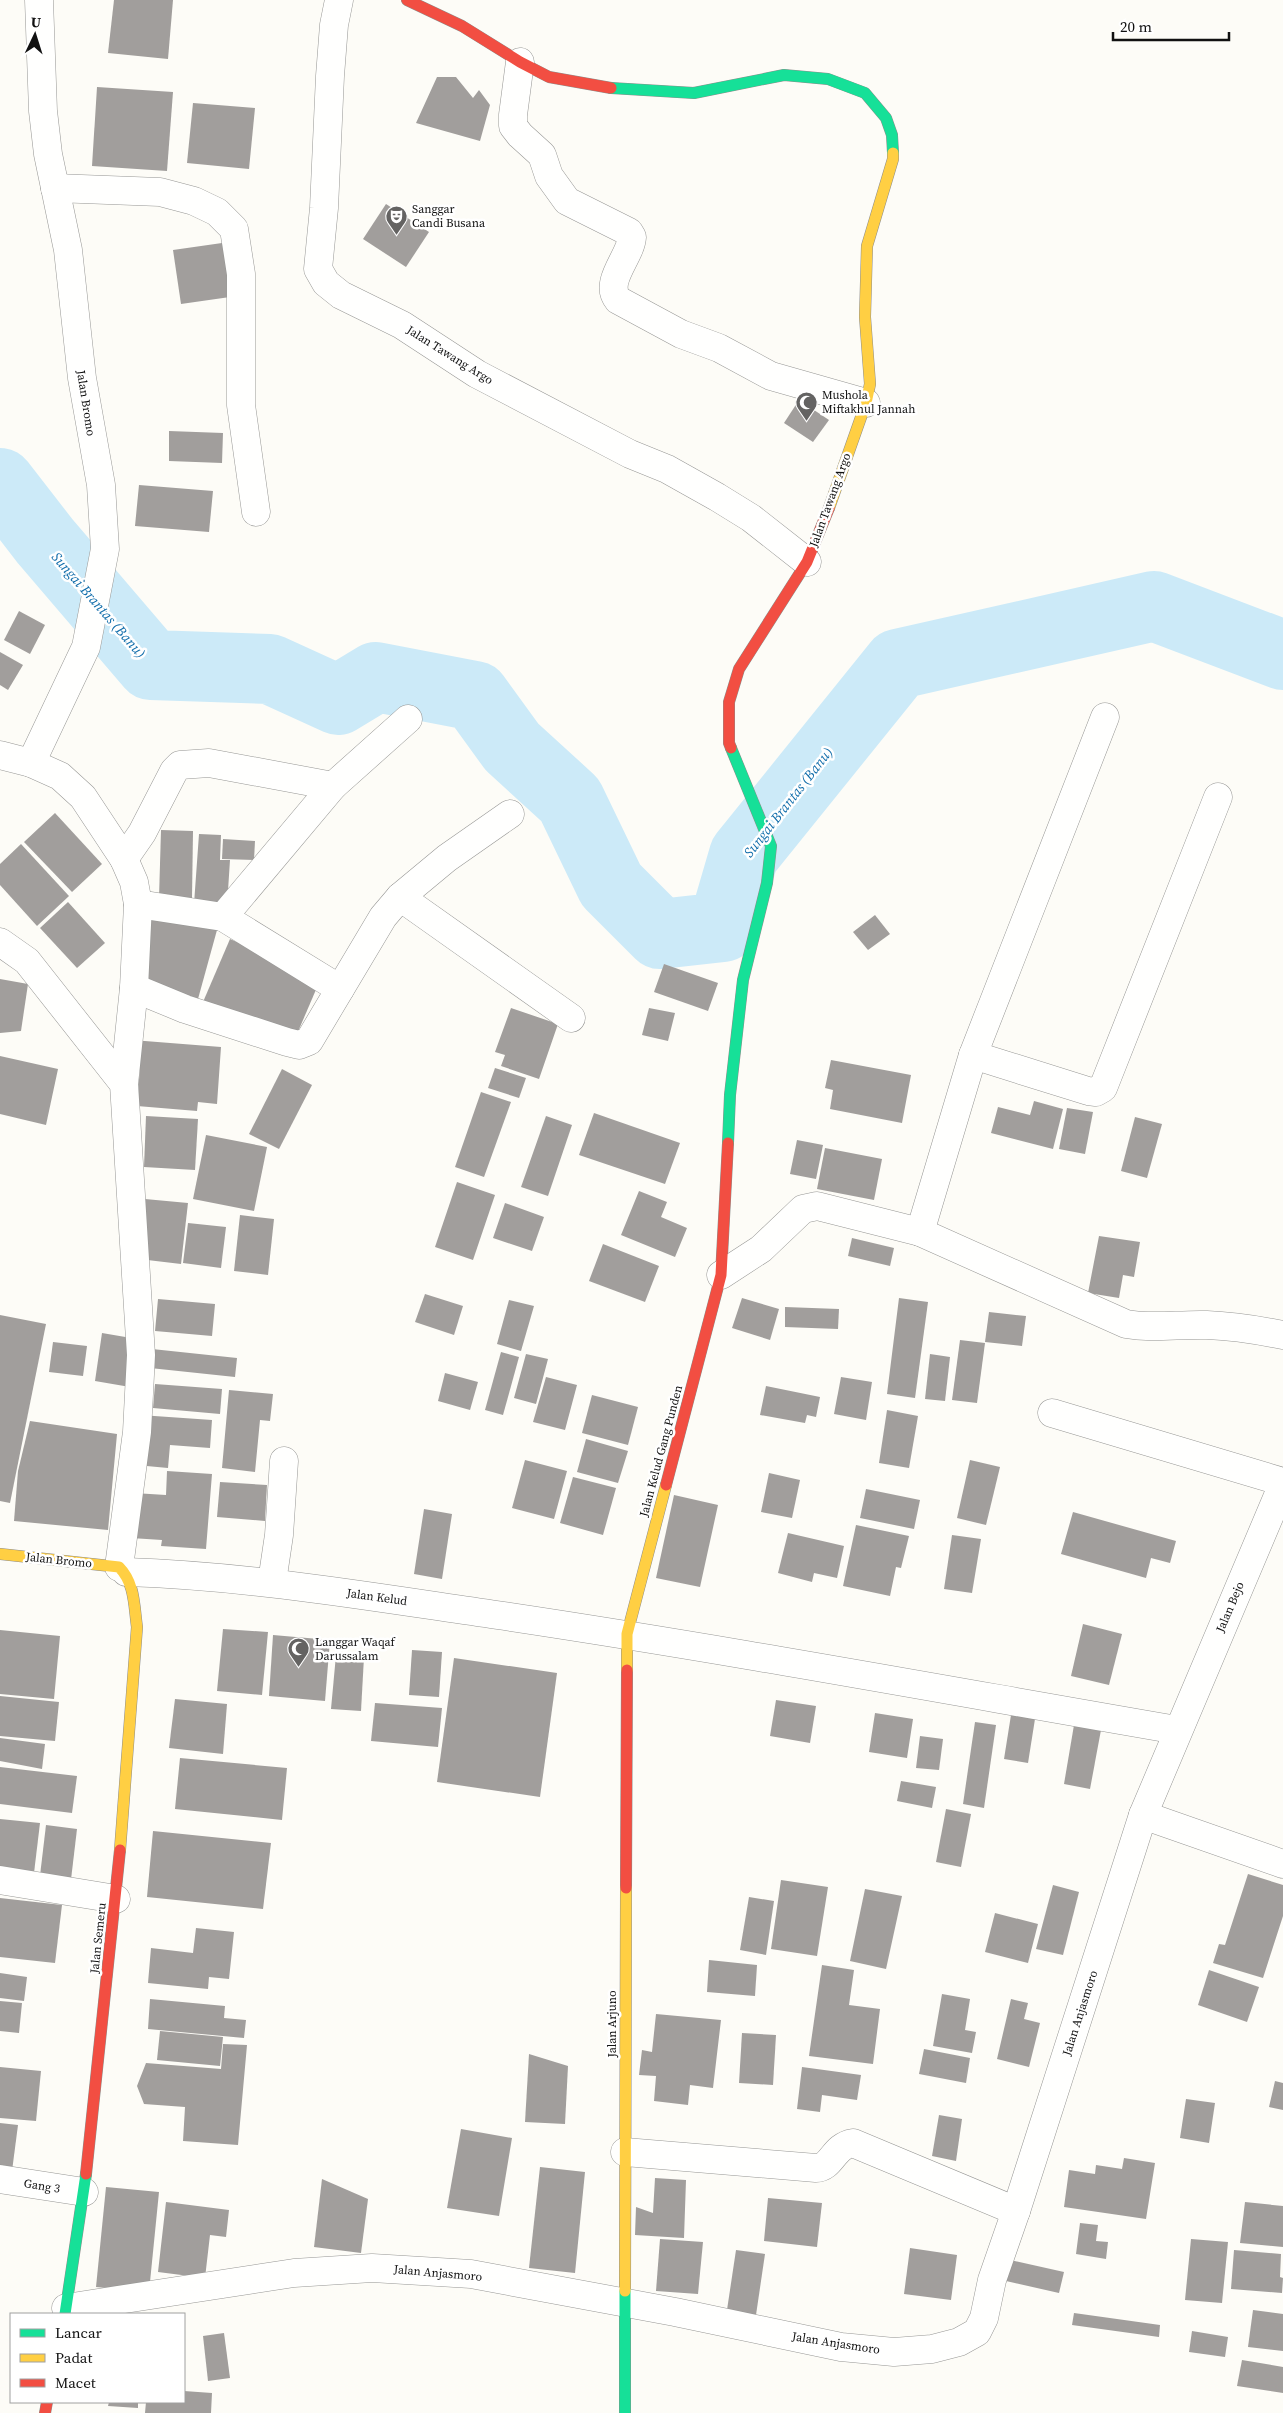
<svg xmlns="http://www.w3.org/2000/svg" width="1283" height="2413" viewBox="0 0 1283 2413" font-family="'Source Serif 4',serif">
  <style>
    .lines { fill: none; stroke-linecap: round; stroke-linejoin: round }
    .river { stroke: #cceaf8; stroke-width: 70 }
    .building { fill: #a19e9c }
    .street-casing { stroke: #979795; stroke-width: 29 }
    .fast-casing { stroke: #8e8d8b; stroke-width: 12 }
    .slow-casing { stroke: #8e8d8b; stroke-width: 12 }
    .jam-casing { stroke: #8e8d8b; stroke-width: 12 }
    .street { stroke: #fffffe; stroke-width: 28 }
    .fast { stroke: #16e098; stroke-width: 11 }
    .slow { stroke: #ffcf43; stroke-width: 11 }
    .jam { stroke: #f24e42; stroke-width: 11 }
    .labels { text-anchor: middle; stroke-width: 5; stroke-linejoin: round; paint-order: stroke }
    .poi-label { font-size: 12px; fill: #111; stroke: #fff; text-anchor: start }
    .street-label { font-size: 12px; fill: #111; stroke: #fff }
    .water-label { font-size: 14px; font-style: italic; fill: #126eab; stroke: #fff }
  </style>
  <rect width="100%" height="100%" fill="#fdfcf7"/>
  <g class="lines">
    <path class="river" d="M0 483 45 541 151 665 270 669 338 700 376 677 475 696 512 747 570 800 611 885 660 934 723 927 744 855 898 664 1154 606 1283 655"/>
  </g>
  <g class="building">
    <path d="M114 0H173L168 59 108 53Z"/>
    <path d="M437 77H456L473 98 479 90 490 105 480 141 416 123Z"/>
    <path d="M97 87 173 92 167 171 92 166Z"/>
    <path d="M193 103 255 108 249 169 187 163Z"/>
    <path d="M386 204 429 232 406 267 363 239Z"/>
    <path d="M229 242 237 296 181 304 173 250Z"/>
    <path d="M799 400 829 420 813 442 784 423Z"/>
    <path d="M169 431 223 433 222 463 169 461Z"/>
    <path d="M139 485 213 491 209 532 135 526Z"/>
    <path d="M19 611 45 625 30 654 4 640Z"/>
    <path d="M0 652 23 665 8 690 0 685Z"/>
    <path d="M55 813 102 864 72 892 24 842Z"/>
    <path d="M161 830 193 831 192 898H159Z"/>
    <path d="M199 834 221 835 220 860H230L227 906 194 904Z"/>
    <path d="M223 839 255 841 254 860 222 859Z"/>
    <path d="M21 844 69 896 37 926 0 885V864Z"/>
    <path d="M68 902 105 943 77 968 40 928Z"/>
    <path d="M142 912 217 930 198 999 137 983Z"/>
    <path d="M875 915 890 934 868 950 853 932Z"/>
    <path d="M230 939 321 978 294 1041 203 1002Z"/>
    <path d="M664 964 718 983 708 1011 654 992Z"/>
    <path d="M0 979 28 984 21 1031 0 1033Z"/>
    <path d="M511 1008 558 1024 539 1079 501 1066 505 1055 495 1052Z"/>
    <path d="M649 1008 675 1013 668 1041 642 1035Z"/>
    <path d="M132 1040 221 1047 217 1104 198 1102 197 1111 137 1106 140 1067 130 1066Z"/>
    <path d="M0 1056 58 1069 46 1125 0 1114Z"/>
    <path d="M831 1060 911 1075 902 1123 830 1109 833 1090 825 1088Z"/>
    <path d="M495 1068 526 1078 519 1098 488 1088Z"/>
    <path d="M282 1069 312 1085 279 1149 249 1134Z"/>
    <path d="M481 1092 511 1102 484 1177 455 1167Z"/>
    <path d="M1034 1101 1063 1109 1053 1149 991 1133 998 1107 1030 1115Z"/>
    <path d="M1067 1108 1093 1112 1085 1154 1059 1149Z"/>
    <path d="M594 1113 680 1143 665 1184 579 1155Z"/>
    <path d="M146 1116 198 1119 195 1170 144 1167Z"/>
    <path d="M546 1116 572 1125 548 1196 521 1187Z"/>
    <path d="M1135 1117 1162 1124 1147 1178 1121 1171Z"/>
    <path d="M206 1135 267 1147 254 1211 193 1199Z"/>
    <path d="M797 1140 823 1145 816 1179 790 1174Z"/>
    <path d="M825 1148 882 1159 874 1200 817 1189Z"/>
    <path d="M457 1182 495 1195 473 1260 435 1247Z"/>
    <path d="M639 1191 667 1202 661 1217 687 1228 675 1257 621 1235Z"/>
    <path d="M145 1199 188 1203 181 1264 139 1259Z"/>
    <path d="M505 1203 544 1217 532 1251 493 1238Z"/>
    <path d="M240 1215 274 1219 268 1275 234 1271Z"/>
    <path d="M188 1223 226 1227 221 1268 183 1263Z"/>
    <path d="M1099 1236 1140 1242 1134 1277 1123 1275 1119 1298 1088 1293Z"/>
    <path d="M852 1238 894 1248 890 1266 848 1256Z"/>
    <path d="M603 1244 659 1266 645 1302 589 1281Z"/>
    <path d="M425 1294 463 1306 454 1335 415 1322Z"/>
    <path d="M742 1298 779 1309 770 1340 732 1328Z"/>
    <path d="M899 1298 928 1302 915 1398 887 1394Z"/>
    <path d="M158 1299 215 1304 212 1336 155 1331Z"/>
    <path d="M509 1300 534 1306 521 1351 497 1344Z"/>
    <path d="M785 1307 839 1309 838 1329 785 1327Z"/>
    <path d="M989 1312 1026 1316 1022 1346 985 1342Z"/>
    <path d="M0 1315 46 1324 10 1503 0 1501Z"/>
    <path d="M102 1333 137 1339 130 1387 95 1381Z"/>
    <path d="M960 1340 985 1343 977 1403 952 1400Z"/>
    <path d="M53 1342 87 1346 83 1376 49 1372Z"/>
    <path d="M152 1349 237 1358 235 1377 150 1368Z"/>
    <path d="M501 1352 519 1357 503 1415 485 1410Z"/>
    <path d="M526 1354 548 1359 536 1404 514 1398Z"/>
    <path d="M930 1354 950 1357 945 1401 925 1399Z"/>
    <path d="M445 1373 478 1382 470 1410 438 1401Z"/>
    <path d="M546 1377 577 1385 565 1430 533 1422Z"/>
    <path d="M841 1377 872 1382 866 1420 834 1414Z"/>
    <path d="M155 1384 222 1389 220 1414 153 1408Z"/>
    <path d="M766 1386 820 1397 816 1417 807 1415 805 1423 760 1415Z"/>
    <path d="M229 1390 273 1394 270 1421 260 1420 255 1472 222 1468Z"/>
    <path d="M592 1395 638 1407 628 1445 582 1433Z"/>
    <path d="M887 1410 918 1416 909 1468 879 1463Z"/>
    <path d="M140 1415 212 1420 210 1448 170 1445 168 1468 136 1465Z"/>
    <path d="M30 1421 117 1434 108 1530 14 1521 18 1471Z"/>
    <path d="M586 1439 628 1451 618 1483 577 1472Z"/>
    <path d="M525 1460 567 1471 554 1519 512 1508Z"/>
    <path d="M970 1460 1000 1467 986 1525 957 1518Z"/>
    <path d="M167 1471 212 1474 206 1549 161 1546 162 1540 131 1538 134 1493 166 1495Z"/>
    <path d="M769 1473 800 1480 792 1518 761 1512Z"/>
    <path d="M573 1477 616 1488 603 1535 560 1523Z"/>
    <path d="M220 1482 267 1485 265 1521 217 1517Z"/>
    <path d="M866 1489 920 1500 914 1529 860 1518Z"/>
    <path d="M674 1495 718 1505 700 1587 656 1578Z"/>
    <path d="M424 1509 452 1514 442 1579 414 1574Z"/>
    <path d="M1073 1512 1176 1541 1170 1563 1151 1558 1146 1578 1061 1554Z"/>
    <path d="M856 1525 909 1536 901 1568 896 1567 890 1596 843 1586Z"/>
    <path d="M788 1533 844 1546 837 1578 814 1573 812 1582 778 1573Z"/>
    <path d="M952 1535 981 1539 972 1593 944 1589Z"/>
    <path d="M1083 1624 1122 1634 1109 1685 1071 1676Z"/>
    <path d="M223 1629 268 1632 262 1695 217 1691Z"/>
    <path d="M0 1630 60 1636 54 1699 0 1694Z"/>
    <path d="M273 1635 330 1640 325 1701 269 1696Z"/>
    <path d="M412 1650 442 1652 439 1697 409 1695Z"/>
    <path d="M336 1655 364 1657 361 1711 331 1709Z"/>
    <path d="M454 1658 557 1673 540 1797 437 1782Z"/>
    <path d="M0 1696 59 1702 55 1741 0 1736Z"/>
    <path d="M175 1699 227 1704 223 1754 169 1748Z"/>
    <path d="M776 1700 816 1706 810 1743 770 1736Z"/>
    <path d="M375 1703 442 1708 438 1747 371 1741Z"/>
    <path d="M875 1713 913 1719 907 1758 869 1752Z"/>
    <path d="M1011 1715 1035 1719 1028 1763 1004 1759Z"/>
    <path d="M975 1722 996 1725 984 1808 963 1804Z"/>
    <path d="M1074 1725 1101 1730 1090 1789 1064 1784Z"/>
    <path d="M920 1736 943 1739 939 1770 916 1768Z"/>
    <path d="M0 1738 45 1744 42 1769 0 1761Z"/>
    <path d="M180 1758 287 1768 282 1820 175 1809Z"/>
    <path d="M0 1767 77 1776 72 1813 0 1804Z"/>
    <path d="M901 1781 936 1787 932 1808 897 1801Z"/>
    <path d="M946 1809 971 1814 961 1867 936 1862Z"/>
    <path d="M0 1819 40 1823 34 1873 0 1869Z"/>
    <path d="M46 1825 77 1829 70 1888 39 1884Z"/>
    <path d="M153 1831 271 1843 263 1909 147 1897Z"/>
    <path d="M1248 1874 1283 1885V1916L1263 1978 1213 1963 1219 1944 1225 1945Z"/>
    <path d="M781 1880 828 1887 817 1956 771 1949Z"/>
    <path d="M1053 1885 1079 1892 1063 1955 1036 1949Z"/>
    <path d="M865 1889 902 1896 886 1969 850 1961Z"/>
    <path d="M749 1897 774 1901 766 1955 740 1950Z"/>
    <path d="M0 1898 62 1905 55 1963 0 1957Z"/>
    <path d="M995 1913 1038 1924 1028 1963 985 1952Z"/>
    <path d="M196 1928 234 1932 229 1979 209 1977 208 1989 148 1983 151 1948 193 1953Z"/>
    <path d="M709 1960 757 1965 755 1996 707 1992Z"/>
    <path d="M822 1965 854 1970 849 2005 880 2009 873 2064 809 2056Z"/>
    <path d="M1209 1970 1259 1987 1247 2022 1198 2005Z"/>
    <path d="M0 1973 27 1977 24 2001 0 1998Z"/>
    <path d="M942 1994 970 1999 965 2030 976 2032 972 2053 933 2046Z"/>
    <path d="M150 1999 225 2006 224 2018 246 2020 244 2038 148 2029Z"/>
    <path d="M1011 1999 1028 2003 1024 2019 1040 2023 1029 2067 997 2059Z"/>
    <path d="M0 2001 22 2003 19 2033 0 2031Z"/>
    <path d="M656 2014 721 2020 713 2088 690 2085 688 2105 654 2101 656 2076 639 2075 642 2050 652 2052Z"/>
    <path d="M160 2031 223 2037 220 2066 157 2060Z"/>
    <path d="M742 2033 776 2035 773 2085 739 2083Z"/>
    <path d="M223 2044 247 2045 238 2145 183 2141 185 2107 144 2104 137 2086 146 2063 221 2069Z"/>
    <path d="M924 2049 970 2058 966 2083 919 2074Z"/>
    <path d="M529 2054 568 2066 565 2124 525 2122Z"/>
    <path d="M0 2067 41 2071 36 2121 0 2118Z"/>
    <path d="M802 2067 861 2075 857 2100 822 2095 820 2112 797 2109Z"/>
    <path d="M1275 2081 1283 2083V2110L1269 2107Z"/>
    <path d="M1186 2099 1215 2103 1209 2143 1180 2138Z"/>
    <path d="M939 2115 962 2119 956 2161 932 2156Z"/>
    <path d="M0 2123 18 2125 12 2171 0 2170Z"/>
    <path d="M461 2129 512 2138 499 2216 447 2208Z"/>
    <path d="M1124 2158 1155 2163 1146 2219 1064 2207 1069 2170 1095 2174 1096 2165 1122 2169Z"/>
    <path d="M540 2167 585 2172 575 2273 529 2268Z"/>
    <path d="M655 2178 686 2180 684 2238 635 2235 636 2207 653 2213Z"/>
    <path d="M322 2179 368 2199 361 2253 314 2247Z"/>
    <path d="M106 2187 159 2192 149 2292 96 2287Z"/>
    <path d="M768 2198 822 2203 817 2247 764 2241Z"/>
    <path d="M166 2202 229 2210 226 2237 210 2235 205 2278 158 2272Z"/>
    <path d="M1245 2202 1283 2206V2247L1240 2243Z"/>
    <path d="M1080 2223 1098 2225 1096 2241 1108 2242 1106 2259 1076 2254Z"/>
    <path d="M660 2239 703 2242 698 2294 656 2291Z"/>
    <path d="M1191 2239 1228 2242 1222 2303 1185 2300Z"/>
    <path d="M910 2248 957 2255 951 2300 904 2294Z"/>
    <path d="M736 2250 765 2254 756 2315 727 2310Z"/>
    <path d="M1234 2250 1281 2254 1280 2277 1283 2278 1282 2293 1231 2289Z"/>
    <path d="M1010 2260 1064 2272 1059 2293 1006 2281Z"/>
    <path d="M1253 2310 1283 2314V2351L1248 2347Z"/>
    <path d="M1074 2313 1160 2325 1159 2337 1072 2325Z"/>
    <path d="M1192 2331 1228 2337 1225 2357 1189 2352Z"/>
    <path d="M224 2333 230 2378 208 2381 203 2336Z"/>
    <path d="M1242 2360 1283 2367V2393L1237 2386Z"/>
    <path d="M184 2391 212 2393 211 2413H145L146 2402H184Z"/>
    <path d="M109 2402H138V2408L108 2406Z"/>
  </g>
  <g class="lines">
    <defs>
      <g id="street">
        <path d="M339 0 334 25 330 76 324 208 318 269 326 283 341 295 402 325 477 374 630 454 667 469 717 497 751 518 807 562"/>
        <path d="M520 62 513 115V126L520 135 542 155 549 176 567 201 629 232 632 237C631 256 603 282 618 300L681 334 719 348 771 376 866 403"/>
        <path d="M55 188 160 192 194 201 217 212 234 229 241 274V405L256 512"/>
        <path d="M1105 717 973 1055 920 1232 1126 1324C1153 1329 1179 1324 1207 1325 1232 1326 1258 1330 1283 1335"/>
        <path d="M0 755 31 763 60 776 83 797 124 859 134 882 138 904 134 988 124 1084"/>
        <path d="M31 763 86 647 105 549 101 485 82 378 68 250 48 154 43 111 39 0"/>
        <path d="M124 859 142 833 174 771 180 765 209 763 333 786"/>
        <path d="M400 897 571 1018"/>
        <path d="M138 904 223 917"/>
        <path d="M0 942 27 961 124 1084 141 1355 137 1432 119 1567"/>
        <path d="M134 988 185 1009 287 1042 299 1045 309 1041 383 917 400 897 447 858 510 814"/>
        <path d="M340 989 223 917 333 786 408 719"/>
        <path d="M973 1055 1088 1091 1096 1092 1103 1088 1218 797"/>
        <path d="M721 1275 761 1249 803 1209 817 1206 920 1232"/>
        <path d="M1052 1413 1283 1482"/>
        <path d="M126 1572C251 1576 373 1597 497 1615 725 1649 951 1691 1177 1730"/>
        <path d="M272 1582 279 1535 284 1461"/>
        <path d="M1143 1815 1283 1864"/>
        <path d="M0 1880 116 1899"/>
        <path d="M625 2152 816 2168C832 2168 833 2146 853 2143L1016 2211"/>
        <path d="M0 2179 84 2192"/>
        <path d="M66 2308 294 2273 372 2268 471 2274 675 2312 841 2347 894 2352 932 2349 959 2342 977 2332 984 2318 992 2280 1016 2211 1143 1815 1283 1484"/>
      </g>
      <g id="fast">
        <path d="M611 88 694 93 784 75 828 79 865 93 886 118 892 135 893 153"/>
        <path d="M728 1143 730 1095 743 980 767 883 771 846 731 748"/>
        <path d="M65 2314 86 2174"/>
        <path d="M625 2413V2291"/>
      </g>
      <g id="slow">
        <path d="M829 508 866 403 870 384 865 317 867 246 893 159V153"/>
        <path d="M0 1554 119 1567C135 1583 134 1606 137 1627L120 1850"/>
        <path d="M627 1670V1634L666 1485"/>
        <path d="M625 2291 626 1888"/>
      </g>
      <g id="jam">
        <path d="M407 0 462 26 520 62 549 77 611 88"/>
        <path d="M731 748 729 743V702L739 669 807 562 829 508"/>
        <path d="M666 1485 721 1275 728 1143"/>
        <path d="M626 1888 627 1670"/>
        <path d="M86 2174 120 1850"/>
        <path d="M45 2413 47 2402"/>
      </g>
    </defs>
    <use href="#street" class="street-casing"/>
    <use href="#fast" class="fast-casing"/>
    <use href="#slow" class="slow-casing"/>
    <use href="#jam" class="jam-casing"/>
    <use href="#street" class="street"/>
    <use href="#fast" class="fast"/>
    <use href="#slow" class="slow"/>
    <use href="#jam" class="jam"/>
  </g>
  <defs>
    <symbol id="theatre-pin" viewBox="-11 -11 22 30"><path d="M0 17L-7.5 6A9.5 9.5 0 1 1 7.5 6Z" fill="#646362" stroke="#fff"/><path d="M-5-5.5Q0-4 5-5.5V0Q5 5 0 6Q-5 5-5 0ZM-3.3-2.5H-1v1.5H-3.3ZM1-2.5H3.3v1.5H1ZM-2.8 1Q0 5.5 2.8 1Z" fill="#fff"/></symbol>
    <symbol id="mosque-pin" viewBox="-11 -11 22 30"><path d="M0 17L-7.5 6A9.5 9.5 0 1 1 7.5 6Z" fill="#646362" stroke="#fff"/><path d="M3.5-4.9A6 6 0 1 0 3.5 4.9A5 5 0 1 1 3.5-4.9Z" fill="#fff"/></symbol>
  </defs>
  <g fill-rule="evenodd">
    <use href="#theatre-pin" x="384" y="204" width="25" height="34"/>
    <use href="#mosque-pin" x="794" y="390" width="25" height="34"/>
    <use href="#mosque-pin" x="286" y="1636" width="25" height="34"/>
  </g>
  <g class="labels">
    <g class="poi-label">
      <text x="412" y="213">Sanggar<tspan x="412" dy="14">Candi Busana</tspan></text>
      <text x="822" y="399">Mushola<tspan x="822" dy="14">Miftakhul Jannah</tspan></text>
      <text x="315" y="1646">Langgar Waqaf<tspan x="315" dy="14">Darussalam</tspan></text>
    </g>
    <g class="street-label">
      <text transform="translate(450 355) rotate(32)" y="4">Jalan Tawang Argo</text>
      <text transform="translate(86 403) rotate(81)" y="4">Jalan Bromo</text>
      <text transform="translate(830 500) rotate(-70)" y="4">Jalan Tawang Argo</text>
      <text transform="translate(661 1451) rotate(-75)" y="4">Jalan Kelud Gang Punden</text>
      <text transform="translate(59 1560) rotate(6)" y="4">Jalan Bromo</text>
      <text transform="translate(377 1597) rotate(8)" y="4">Jalan Kelud</text>
      <text transform="translate(1230 1607) rotate(-67)" y="4">Jalan Bejo</text>
      <text transform="translate(98 1938) rotate(-84)" y="4">Jalan Semeru</text>
      <text transform="translate(1080 2013) rotate(-72)" y="4">Jalan Anjasmoro</text>
      <text transform="translate(612 2024) rotate(-90)" y="4">Jalan Arjuno</text>
      <text transform="translate(42 2186) rotate(9)" y="4">Gang 3</text>
      <text transform="translate(438 2273) rotate(5)" y="4">Jalan Anjasmoro</text>
      <text transform="translate(836 2343) rotate(9)" y="4">Jalan Anjasmoro</text>
    </g>
    <g class="water-label">
      <text transform="translate(99 605) rotate(49)" y="5">Sungai Brantas (Banu)</text>
      <text transform="translate(788 802) rotate(-52)" y="5">Sungai Brantas (Banu)</text>
    </g>
  </g>
  <rect x="10" y="2313" width="175" height="90" fill="#ffffff" stroke="#a0a0a0"/>
  <rect x="20" y="2329" width="25" height="8" fill="#16e098" stroke="#a0a0a0"/>
  <text x="55" y="2338" font-size="15" fill="#111111">Lancar</text>
  <rect x="20" y="2354" width="25" height="8" fill="#ffcf43" stroke="#a0a0a0"/>
  <text x="55" y="2363" font-size="15" fill="#111111">Padat</text>
  <rect x="20" y="2379" width="25" height="8" fill="#f24e42" stroke="#a0a0a0"/>
  <text x="55" y="2388" font-size="15" fill="#111111">Macet</text>
  <g transform="translate(35 35) rotate(4)" stroke="#ffffff" stroke-width="4" paint-order="stroke">
  <path d="M0-4L9 19L0 12L-9 19Z" fill="#111111"/>
  <text y="-8" font-size="14" font-weight="bold" text-anchor="middle" fill="#111111">U</text>
  </g>
  <path d="M1113 32v8h116v-8" fill="none" stroke="#111111" stroke-width="2.5"/>
  <text x="1120" y="32" font-size="15" fill="#111111" stroke="#ffffff" stroke-width="4" paint-order="stroke">20 m</text>
</svg>
